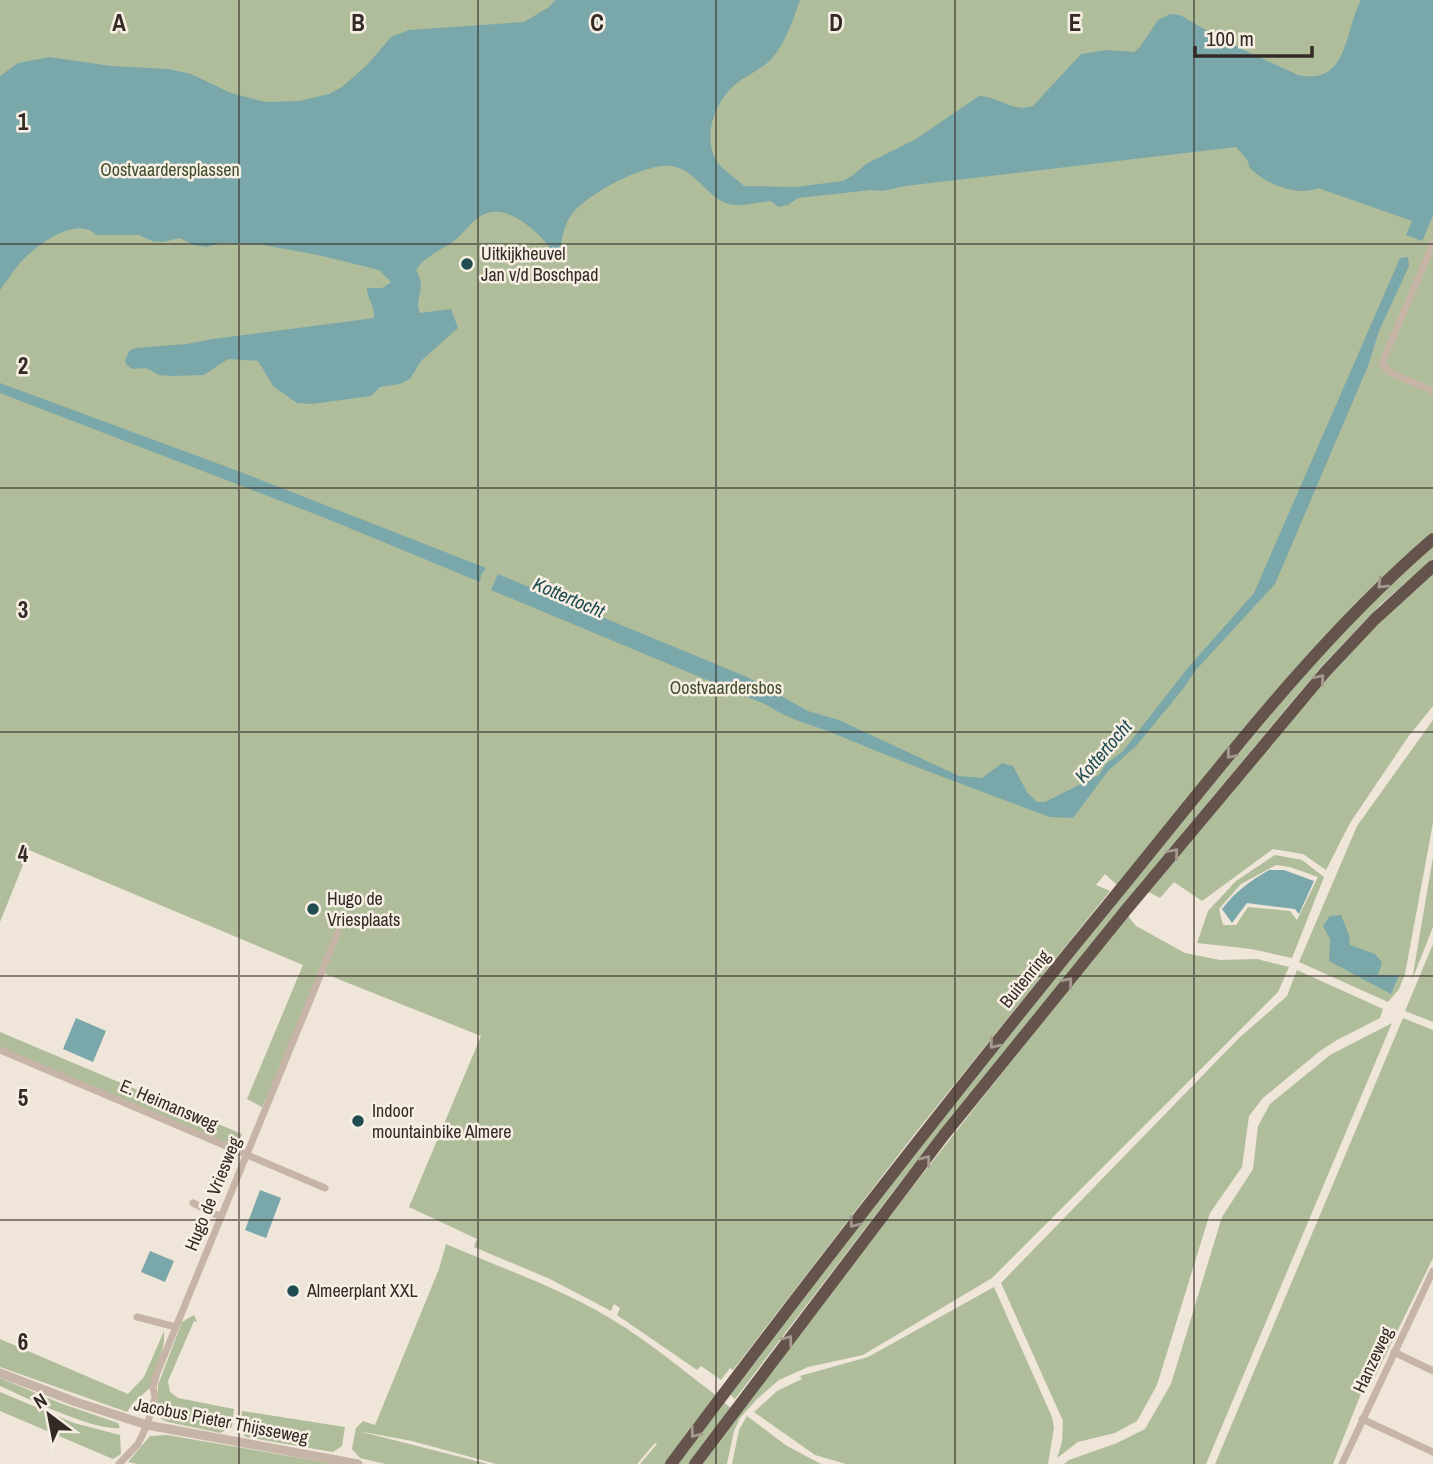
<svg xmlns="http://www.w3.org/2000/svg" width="1433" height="1464" viewBox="0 0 1433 1464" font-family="'Archivo Narrow',sans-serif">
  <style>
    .green { fill: #b0bd9a; fill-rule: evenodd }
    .water { fill: #7aa7aa }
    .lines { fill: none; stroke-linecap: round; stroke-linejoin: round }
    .minor { stroke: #c6b5a6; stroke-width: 7 }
    .tertiary { stroke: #c6b5a6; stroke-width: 9 }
    .trunk { stroke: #64544b; stroke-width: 12 }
    .oneway { stroke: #a69a90 }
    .grid { fill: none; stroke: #332a26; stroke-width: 2; stroke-opacity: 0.55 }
    .poi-dot { fill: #1f4d51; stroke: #f7efe4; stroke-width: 2.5 }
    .labels { text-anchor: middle; stroke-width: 5; stroke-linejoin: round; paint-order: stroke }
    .park-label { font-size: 18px; fill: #414f2c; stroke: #f7efe4 }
    .poi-label { font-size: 18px; fill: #332a26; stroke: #f7efe4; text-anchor: start }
    .street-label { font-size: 18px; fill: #332a26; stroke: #f7efe4 }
    .water-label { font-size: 19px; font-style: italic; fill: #1f4d51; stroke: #f7efe4 }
    .grid-label { font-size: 23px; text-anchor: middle; font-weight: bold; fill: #332a26; stroke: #f7efe4; stroke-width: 5; stroke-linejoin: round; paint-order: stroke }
  </style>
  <rect width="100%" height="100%" fill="#efe5d9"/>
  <g class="green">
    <path d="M0 0H1433V532L1392 568 1117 885 1105 874 1096 885 1110 891 913 1136 733 1370 730 1368 721 1380 701 1366 697 1370 617 1315 620 1308 614 1304 611 1311 550 1279 474 1247 477 1239 409 1207 481 1036 323 973 262 1107 247 1099 303 965 29 850 0 922Z"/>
    <path d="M1433 543V559L1380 605 1321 667 1200 812 899 1184 735 1399 728 1393 899 1170 1151 858 1324 651Z"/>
    <path d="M1433 569V706L1408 737 1350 823 1326 870 1303 854 1273 849 1202 901 1174 882 1160 898 1147 891 1361 639Z"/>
    <path d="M1433 720V823L1405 974 1399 989 1388 1002 1299 962 1357 826Z"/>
    <path d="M1275 855 1302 860 1324 877 1292 958 1251 949 1197 943 1208 911 1236 881ZM1276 865 1290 867 1318 877 1297 920 1290 911 1248 907 1236 925H1223L1219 909 1241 884Z"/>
    <path d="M1433 857V927L1412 980Z"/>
    <path d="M1128 916 1136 926 1185 953 1220 960 1257 959 1289 967 1278 992 992 1278 863 1355 808 1367 779 1380 757 1399 740 1418 734 1431 727 1464H701C840 1278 982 1096 1128 916Z"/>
    <path d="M1433 944V1022L1405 1011Z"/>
    <path d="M1297 970 1383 1009 1380 1018 1337 1040 1320 1051 1263 1098 1249 1116 1242 1167 1210 1213 1157 1385 1137 1421 1115 1433 1078 1442 1057 1458 1062 1442 1063 1421 1001 1283 1239 1038 1287 996Z"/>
    <path d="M1403 1018 1433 1030V1258L1375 1377 1366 1381 1333 1464H1215Z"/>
    <path d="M1392 1023 1206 1464H1064L1069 1460 1117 1443 1145 1429 1171 1384 1222 1217 1253 1169 1258 1126 1270 1104 1330 1055Z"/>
    <path d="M0 1032 242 1134 238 1145 234 1146 0 1048Z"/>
    <path d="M446 1244C494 1265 546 1283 594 1309 639 1333 677 1366 717 1396L665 1464H640L657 1444 655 1443 637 1464H496L412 1441 358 1431 488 1464H385L360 1458 352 1449 356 1428 363 1421 375 1425 439 1269Z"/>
    <path d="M994 1287 1052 1417 1054 1428 1048 1464H846L815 1455 754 1412 777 1391 802 1379 800 1376 868 1357Z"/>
    <path d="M194 1315 197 1322 194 1321 168 1381 170 1392 178 1398 234 1409 232 1427 220 1433 168 1422 161 1419 157 1410 158 1385 182 1322Z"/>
    <path d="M164 1331C166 1351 154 1369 150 1388L134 1402 127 1412 0 1367V1339L128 1394 144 1377Z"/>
    <path d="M0 1378 60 1403 118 1423 120 1428C93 1431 27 1398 0 1386Z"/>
    <path d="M0 1392 74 1423 120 1435 121 1454 113 1459 0 1411Z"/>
    <path d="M722 1401 731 1408 691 1464H676Z"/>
    <path d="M242 1411 345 1427 342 1446 333 1452 246 1437 240 1430Z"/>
    <path d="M747 1416 787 1446 821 1464H732L739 1430Z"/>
    <path d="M167 1435 335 1464H138L128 1462 150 1436Z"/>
  </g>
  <g class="water">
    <path d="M555 0H800C793 19 786 43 772 58 763 69 748 74 737 83 716 99 702 135 716 160 722 170 736 178 744 186L795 187 843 181 853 175 866 164 916 139 979 96C998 96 1013 113 1033 106L1081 54 1108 50 1134 52 1140 47 1158 20 1170 14 1180 15 1225 41 1298 75C1349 86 1344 31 1361 0H1433V216L1422 241 1406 235 1412 221 1318 188C1298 197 1266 184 1251 169 1247 165 1250 165 1247 160 1244 155 1239 151 1236 147L905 186 883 191 871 190 798 198 788 205 778 207 771 201C759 202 745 206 734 205 711 203 698 173 676 167 651 159 587 194 572 214 563 226 562 240 559 254L556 255C541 235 506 198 479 217 470 223 464 233 455 240 442 250 425 256 416 270 428 290 413 298 420 313L451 309 458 328 421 361 410 379 400 384 380 387 371 396 312 404 297 403 273 386 258 361 228 359 204 375 172 376 159 375 146 368 132 369 126 364 125 360 130 350 136 348 187 344 213 339 374 318C375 306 367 299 367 288H382L391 282 379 270 318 255 258 244 220 243 207 247 193 245 180 238 163 242 152 241 139 235H96C77 214 34 247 20 263 13 271 7 281 0 290V76L18 63 50 57 111 66 169 69 191 74 231 93 266 102 299 101 329 94 342 87 367 65 391 37 409 30 524 22 549 7Z"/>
    <path d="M1408 257 1409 266 1379 331 1368 366 1275 584 1195 671 1183 689 1136 746 1108 771 1073 818 1050 817C980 791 909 765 840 736 815 725 790 721 767 705L491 590 498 574 747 677 808 711 839 720 959 776 982 778 1002 763 1013 766 1027 792 1037 802H1045L1099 775 1106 764 1123 751 1186 670 1254 593 1400 258Z"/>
    <path d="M0 383 238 471 486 568 481 575 480 582 325 518 0 393Z"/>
    <path d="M1269 870H1284L1314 881 1299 914 1295 909 1247 903 1232 923 1222 909C1235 892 1250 881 1269 870Z"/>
    <path d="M1341 915 1349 935 1350 945 1375 954 1382 962 1378 975H1399L1391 994 1329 961 1330 939 1323 926 1330 916Z"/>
    <path d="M76 1018 106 1031 93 1062 63 1049Z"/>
    <path d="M260 1190 281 1198 266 1238 245 1230Z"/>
    <path d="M150 1251 174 1261 165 1282 141 1272Z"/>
  </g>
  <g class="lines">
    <g class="minor">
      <path d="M1433 244 1382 363 1389 372 1433 391"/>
      <path d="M0 1050 325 1188"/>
      <path d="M193 1203 221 1217"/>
      <path d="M137 1317 176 1327"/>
      <path d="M1394 1352 1433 1371"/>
      <path d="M1362 1419 1433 1452"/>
      <path d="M119 1464 138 1444 147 1425 155 1398 153 1387 157 1373 338 932"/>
      <path d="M1342 1464 1433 1271"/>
    </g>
    <path class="tertiary" d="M0 1373 76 1402 147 1425 358 1464"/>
    <g class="trunk">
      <path d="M671 1464C819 1266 971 1071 1128 880 1224 762 1318 638 1433 539"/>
      <path d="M695 1464 944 1135 1126 910 1326 671 1375 619 1433 566"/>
    </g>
  </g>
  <defs><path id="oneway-chevron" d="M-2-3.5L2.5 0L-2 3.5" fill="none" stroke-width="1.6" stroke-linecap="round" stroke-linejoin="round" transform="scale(1.75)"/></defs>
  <g class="oneway">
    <use href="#oneway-chevron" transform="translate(1382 584) rotate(136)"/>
    <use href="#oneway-chevron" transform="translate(1320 679) rotate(-50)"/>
    <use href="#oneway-chevron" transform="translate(1231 754) rotate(130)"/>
    <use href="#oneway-chevron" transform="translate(1174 853) rotate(-50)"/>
    <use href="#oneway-chevron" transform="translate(1068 982) rotate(-51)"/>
    <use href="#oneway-chevron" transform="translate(994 1044) rotate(129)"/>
    <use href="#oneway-chevron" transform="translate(926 1160) rotate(-53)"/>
    <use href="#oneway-chevron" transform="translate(854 1223) rotate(128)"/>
    <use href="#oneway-chevron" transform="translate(788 1340) rotate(-53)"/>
    <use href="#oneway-chevron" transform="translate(695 1433) rotate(127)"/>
  </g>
  <path class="grid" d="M239 0V1464M478 0V1464M716 0V1464M955 0V1464M1194 0V1464M0 244H1433M0 488H1433M0 732H1433M0 976H1433M0 1220H1433"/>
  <g class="poi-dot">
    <circle cx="467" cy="264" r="7"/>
    <circle cx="313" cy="909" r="7"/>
    <circle cx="358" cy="1121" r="7"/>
    <circle cx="293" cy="1291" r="7"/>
  </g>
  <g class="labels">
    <g class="park-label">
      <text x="170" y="176">Oostvaardersplassen</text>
      <text x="726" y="694">Oostvaardersbos</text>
    </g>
    <g class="poi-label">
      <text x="481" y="260">Uitkijkheuvel<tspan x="481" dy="21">Jan v/d Boschpad</tspan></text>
      <text x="327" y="905">Hugo de<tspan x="327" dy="21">Vriesplaats</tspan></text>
      <text x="372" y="1117">Indoor<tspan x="372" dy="21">mountainbike Almere</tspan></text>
      <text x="307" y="1297">Almeerplant XXL</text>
    </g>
    <g class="street-label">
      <text transform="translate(1025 979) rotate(-51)" y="6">Buitenring</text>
      <text transform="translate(169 1105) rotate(23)" y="6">E. Heimansweg</text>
      <text transform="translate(213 1194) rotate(-68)" y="6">Hugo de Vriesweg</text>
      <text transform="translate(1373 1360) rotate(-65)" y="6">Hanzeweg</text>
      <text transform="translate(221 1421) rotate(11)" y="6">Jacobus Pieter Thijsseweg</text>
    </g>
    <g class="water-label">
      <text transform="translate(569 597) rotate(23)" y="7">Kottertocht</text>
      <text transform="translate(1103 751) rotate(-49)" y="7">Kottertocht</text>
    </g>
  </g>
  <g class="grid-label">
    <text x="119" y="31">A</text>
    <text x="358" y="31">B</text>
    <text x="597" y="31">C</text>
    <text x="836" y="31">D</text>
    <text x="1075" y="31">E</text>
    <text x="23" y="130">1</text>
    <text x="23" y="374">2</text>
    <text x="23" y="618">3</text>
    <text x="23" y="862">4</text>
    <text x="23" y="1106">5</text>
    <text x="23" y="1350">6</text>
  </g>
  <g transform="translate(49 1415) rotate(328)" stroke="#f7efe4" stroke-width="5" paint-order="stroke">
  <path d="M0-5L12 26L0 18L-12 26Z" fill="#332a26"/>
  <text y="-10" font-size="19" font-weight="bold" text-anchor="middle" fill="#332a26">N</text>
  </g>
  <path d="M1195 46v10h117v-10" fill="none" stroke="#332a26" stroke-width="3.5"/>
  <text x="1206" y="46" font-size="21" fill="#332a26" stroke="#f7efe4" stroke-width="5" paint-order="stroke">100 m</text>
</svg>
